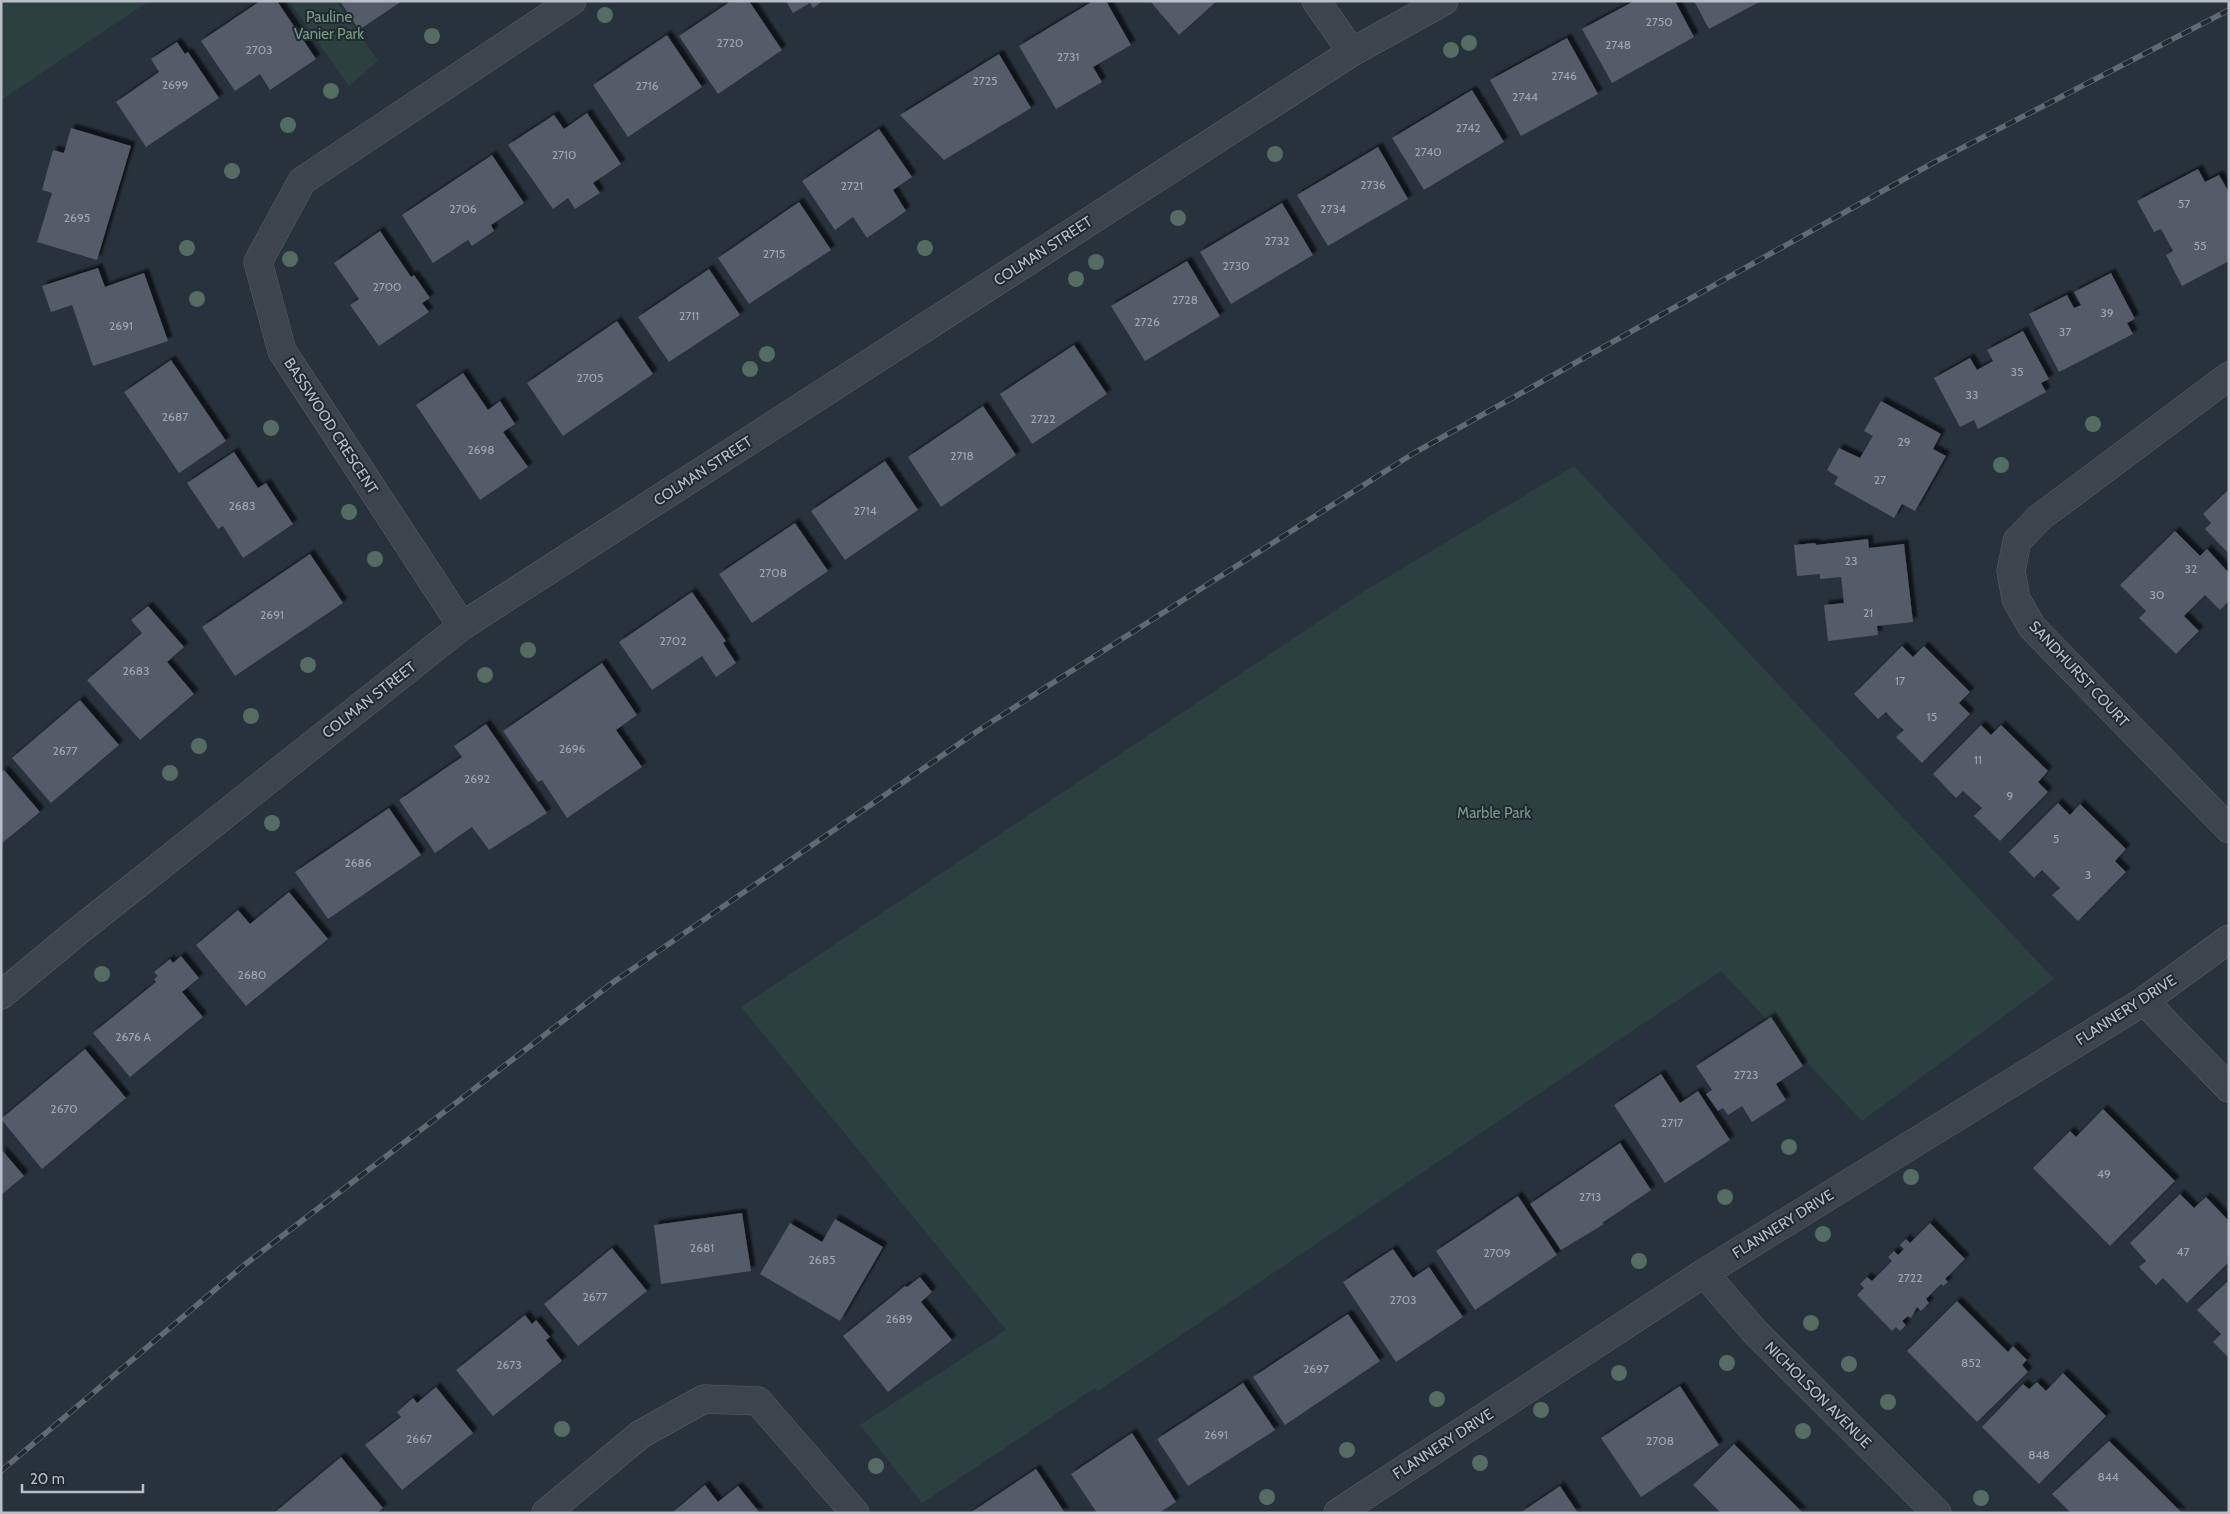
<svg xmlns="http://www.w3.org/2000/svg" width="2230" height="1514" viewBox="0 0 2230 1514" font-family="Cabin,sans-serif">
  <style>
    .green { fill: #2d4040 }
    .building { fill: #525b67; filter: url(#shadow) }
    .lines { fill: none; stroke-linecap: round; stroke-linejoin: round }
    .minor-casing { stroke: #5a626b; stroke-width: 29 }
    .minor { stroke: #3c444d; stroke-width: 28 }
    .rail-casing { stroke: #606a75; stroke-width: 5.5 }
    .rail { stroke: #212932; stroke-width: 4; stroke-dasharray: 11; stroke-linecap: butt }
    .tree { fill: #556c62 }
    .labels { text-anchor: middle; stroke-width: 4; stroke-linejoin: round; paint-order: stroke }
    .number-label { font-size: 12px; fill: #9ea6b0 }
    .park-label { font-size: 15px; fill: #799b80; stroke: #212932 }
    .street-label { font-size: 15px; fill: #b8bfc8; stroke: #212932 }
  </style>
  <defs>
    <filter id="shadow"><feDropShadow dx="4.5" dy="-4.5" stdDeviation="1" flood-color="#0009"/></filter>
  </defs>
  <rect width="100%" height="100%" fill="#28323d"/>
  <g class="green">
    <path d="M1 1H149L1 100Z"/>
    <path d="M289 1H336L378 61 349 86Z"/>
    <path d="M1574 466 2054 979 1862 1121 1721 971 1098 1391 1095 1388 922 1503 860 1425 1006 1330 741 1007 1363 592Z"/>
  </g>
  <g class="building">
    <path d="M260 1H277L316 59 270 90 260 74 235 91 201 41Z"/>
    <path d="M340 1H402L359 30Z"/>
    <path d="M731 1H749L782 50 718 94 679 36Z"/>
    <path d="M786 1H823L813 8 810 3 793 13Z"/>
    <path d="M1093 1H1106L1131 45 1093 67 1102 82 1056 109 1019 46Z"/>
    <path d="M1150 1H1217L1179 35Z"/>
    <path d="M1634 1H1675L1694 37 1612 83 1582 29Z"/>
    <path d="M1694 1H1761L1709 29Z"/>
    <path d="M667 35 702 87 628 137 593 85Z"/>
    <path d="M1567 38 1598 94 1521 136 1490 80Z"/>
    <path d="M177 42 185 54 188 52 219 98 146 147 116 102 159 72 151 59Z"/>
    <path d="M999 54 1031 108 944 160 900 115Z"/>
    <path d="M1472 90 1504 142 1424 190 1392 138Z"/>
    <path d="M587 113 621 164 593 183 600 193 575 209 568 198 553 209 508 145 554 115 564 129Z"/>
    <path d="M71 128 131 146 97 260 37 242 52 193 42 190 53 150 64 153Z"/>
    <path d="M879 129 912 177 893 190 906 211 867 238 853 217 835 230 802 181Z"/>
    <path d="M1378 147 1408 199 1328 246 1297 195Z"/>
    <path d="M492 155 524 203 491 225 494 231 472 246 468 240 433 263 402 215Z"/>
    <path d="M2198 169 2205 182 2219 175 2229 192V261L2182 286 2166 255 2173 251 2161 229 2154 232 2137 201Z"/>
    <path d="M799 202 831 250 749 304 718 258Z"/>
    <path d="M1282 203 1313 255 1231 304 1200 252Z"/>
    <path d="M380 231 411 277 414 275 430 298 422 303 429 312 379 346 350 305 359 299 334 263Z"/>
    <path d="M1187 261 1220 316 1145 361 1111 306Z"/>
    <path d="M98 268 105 287 144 273 168 341 93 366 72 305 51 312 42 286Z"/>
    <path d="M709 269 740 315 669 362 638 317Z"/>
    <path d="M2111 273 2135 319 2127 323 2133 334 2059 372 2029 314 2067 295 2074 308 2081 305 2074 292Z"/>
    <path d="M617 321 653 374 563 436 527 383Z"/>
    <path d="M2023 331 2049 379 2041 383 2046 392 1978 429 1974 420 1960 427 1934 378 1970 358 1977 370 1993 361 1987 350Z"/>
    <path d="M1074 345 1107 394 1032 444 1000 394Z"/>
    <path d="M171 360 226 441 179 473 124 392Z"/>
    <path d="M463 373 488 410 500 401 515 424 503 432 528 467 480 500 416 405Z"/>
    <path d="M1881 401 1941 434 1933 449 1946 456 1915 511 1902 504 1894 518 1834 484 1838 477 1827 470 1839 448 1860 458 1873 436 1864 431Z"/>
    <path d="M983 406 1016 455 941 507 908 457Z"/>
    <path d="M234 452 258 488 266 483 293 524 243 558 223 526 218 529 187 483Z"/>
    <path d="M885 461 918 510 845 560 811 511Z"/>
    <path d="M2229 489V554L2205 529 2211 523 2203 514Z"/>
    <path d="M795 523 828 571 752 623 719 574Z"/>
    <path d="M2175 531 2200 556 2207 549 2229 573V601L2220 610 2205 595 2184 616 2199 631 2176 654 2139 618 2146 611 2120 585Z"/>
    <path d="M1868 539 1869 548 1904 544 1913 622 1877 626 1878 635 1828 641 1824 605 1844 603 1841 577 1820 579V574L1797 576 1794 545 1815 543 1816 545Z"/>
    <path d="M310 554 343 603 235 676 202 627Z"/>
    <path d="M692 592 726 641 723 643 736 663 716 677 702 656 652 690 619 642Z"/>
    <path d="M148 606 184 647 167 662 194 694 140 740 87 680 142 633 131 620Z"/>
    <path d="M1902 646 1913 657 1924 646 1970 692 1959 703 1970 714 1922 763 1896 737 1904 730 1894 721 1886 712 1878 719 1854 694Z"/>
    <path d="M602 663 637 715 616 730 642 767 567 818 542 780 538 782 503 731Z"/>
    <path d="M80 700 119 745 51 803 12 758Z"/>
    <path d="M486 724 547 813 489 850 472 827 435 853 399 800 462 757 454 746Z"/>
    <path d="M1981 725 1991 735 2001 725 2048 771 2038 782 2048 792 2000 841 1974 816 1982 808 1963 791 1956 798 1933 774Z"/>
    <path d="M4 770 40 812 1 844V772Z"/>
    <path d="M2058 803 2070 815 2080 804 2126 849 2115 861 2126 872 2078 921 2052 895 2060 888 2042 870 2034 878 2009 852Z"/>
    <path d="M389 808 421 855 328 919 295 872Z"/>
    <path d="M289 892 328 939 246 1006 196 945 238 910 250 924Z"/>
    <path d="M181 956 199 978 182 992 203 1017 130 1077 93 1033 156 982 154 979 158 976 154 972 170 959 173 963Z"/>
    <path d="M1771 1017 1803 1066 1776 1084 1786 1100 1752 1122 1742 1106 1728 1115 1723 1108 1718 1111 1706 1094 1712 1090 1696 1066Z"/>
    <path d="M85 1049 126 1098 42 1169 1 1119Z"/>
    <path d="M1661 1074 1680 1103 1698 1091 1730 1140 1665 1183 1614 1105Z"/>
    <path d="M2103 1109 2175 1181 2110 1246 2033 1168 2070 1131 2076 1137Z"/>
    <path d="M1620 1143 1651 1190 1602 1223 1604 1224 1561 1250 1530 1204Z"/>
    <path d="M1 1149 24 1176 1 1195Z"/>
    <path d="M2180 1194 2194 1208 2206 1197 2229 1221V1262L2187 1303 2163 1278 2156 1285 2139 1267 2146 1261 2130 1243Z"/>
    <path d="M1518 1196 1557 1255 1475 1310 1436 1251Z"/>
    <path d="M742 1213 751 1271 661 1284 654 1225Z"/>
    <path d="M835 1219 883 1247 840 1321 760 1274 790 1223 822 1242Z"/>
    <path d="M1930 1223 1965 1259 1945 1279 1948 1282 1943 1286 1941 1284 1926 1299 1929 1303 1921 1311 1917 1307 1911 1318 1908 1316 1902 1321 1906 1325 1900 1331 1896 1327 1892 1331 1857 1295 1864 1288 1860 1284 1867 1277 1872 1281 1892 1261 1888 1257 1894 1251 1898 1255 1904 1249 1900 1245 1906 1239 1910 1243Z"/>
    <path d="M612 1248 647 1291 578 1346 544 1304Z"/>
    <path d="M1393 1249 1413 1278 1429 1267 1463 1317 1396 1362 1343 1282Z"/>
    <path d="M920 1277 932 1292 921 1302 952 1340 888 1392 843 1336 905 1286 907 1287Z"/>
    <path d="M2229 1280V1358L2213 1342 2221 1334 2197 1310Z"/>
    <path d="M1957 1301 2008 1352 2013 1346 2027 1360 2022 1365 2028 1372 1977 1422 1907 1351Z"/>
    <path d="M1348 1314 1380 1361 1285 1425 1253 1377Z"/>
    <path d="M525 1315 532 1324 536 1320 550 1337 546 1340 562 1361 493 1416 456 1370Z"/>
    <path d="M2063 1373 2106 1416 2039 1484 1982 1427 2023 1384 2029 1389 2037 1382 2046 1391Z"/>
    <path d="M1243 1383 1275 1430 1188 1486 1157 1439Z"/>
    <path d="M1680 1386 1719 1445 1641 1497 1601 1438Z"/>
    <path d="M436 1387 473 1433 402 1490 365 1445 401 1417 397 1412 413 1398 417 1403Z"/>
    <path d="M1132 1433 1176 1502 1159 1513H1097L1071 1474Z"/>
    <path d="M2109 1441 2148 1479 2182 1513H2071L2052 1494Z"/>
    <path d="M1734 1444 1803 1513H1721L1693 1485Z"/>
    <path d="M341 1457 383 1508 377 1513H274Z"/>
    <path d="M1036 1469 1065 1513H970Z"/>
    <path d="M705 1485 718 1502 738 1486 760 1513H672Z"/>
    <path d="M1560 1486 1578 1513H1520Z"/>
  </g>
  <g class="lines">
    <defs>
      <g id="minor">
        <path d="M1316 1 1352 52"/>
        <path d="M2229 376 2039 518 2017 541 2011 571 2016 599 2032 627 2229 829"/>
        <path d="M462 626 282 351 258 262 302 181 572 1"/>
        <path d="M1 995 77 932 462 626 1352 52 1444 1"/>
        <path d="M2144 1001 2229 1088"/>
        <path d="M1704 1273 1755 1332 1937 1513"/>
        <path d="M546 1513 641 1434 704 1399 758 1401 855 1513"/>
        <path d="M1338 1513 1704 1273 2144 1001 2229 939"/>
      </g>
    </defs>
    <use href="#minor" class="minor-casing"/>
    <use href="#minor" class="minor"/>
    <defs>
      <path id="rail" d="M1 1471 243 1266 615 981 982 728 1414 453 1931 164 2229 10"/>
    </defs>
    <use href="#rail" class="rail-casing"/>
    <use href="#rail" class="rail"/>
  </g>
  <g class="tree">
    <circle cx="605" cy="15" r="8"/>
    <circle cx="432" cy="36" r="8"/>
    <circle cx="1469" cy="43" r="8"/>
    <circle cx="1451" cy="50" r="8"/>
    <circle cx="331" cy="91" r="8"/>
    <circle cx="288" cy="125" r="8"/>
    <circle cx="1275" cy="154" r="8"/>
    <circle cx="232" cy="171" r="8"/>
    <circle cx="1178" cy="218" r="8"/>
    <circle cx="187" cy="248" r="8"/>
    <circle cx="925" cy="248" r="8"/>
    <circle cx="290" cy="259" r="8"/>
    <circle cx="1096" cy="262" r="8"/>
    <circle cx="1076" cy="279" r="8"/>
    <circle cx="197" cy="299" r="8"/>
    <circle cx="767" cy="354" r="8"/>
    <circle cx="750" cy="369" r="8"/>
    <circle cx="2093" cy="424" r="8"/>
    <circle cx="271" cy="428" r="8"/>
    <circle cx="2001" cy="465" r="8"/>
    <circle cx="349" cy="512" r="8"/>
    <circle cx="375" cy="559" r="8"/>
    <circle cx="528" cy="650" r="8"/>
    <circle cx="308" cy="665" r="8"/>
    <circle cx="485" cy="675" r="8"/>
    <circle cx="251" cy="716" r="8"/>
    <circle cx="199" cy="746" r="8"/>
    <circle cx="170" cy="773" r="8"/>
    <circle cx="272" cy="823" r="8"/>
    <circle cx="102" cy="974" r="8"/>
    <circle cx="1789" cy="1147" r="8"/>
    <circle cx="1911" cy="1177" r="8"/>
    <circle cx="1725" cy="1197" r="8"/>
    <circle cx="1823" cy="1234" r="8"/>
    <circle cx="1639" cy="1261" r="8"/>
    <circle cx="1811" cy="1323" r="8"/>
    <circle cx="1727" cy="1363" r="8"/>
    <circle cx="1849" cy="1364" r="8"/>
    <circle cx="1619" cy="1373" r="8"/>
    <circle cx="1437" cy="1399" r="8"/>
    <circle cx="1888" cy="1402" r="8"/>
    <circle cx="1541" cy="1410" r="8"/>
    <circle cx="562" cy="1429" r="8"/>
    <circle cx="1803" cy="1431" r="8"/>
    <circle cx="1347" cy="1450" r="8"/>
    <circle cx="1480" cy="1463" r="8"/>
    <circle cx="876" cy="1466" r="8"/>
    <circle cx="1267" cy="1497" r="8"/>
    <circle cx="1981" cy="1498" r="8"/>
  </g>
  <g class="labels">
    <g class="number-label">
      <text x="1659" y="26">2750</text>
      <text x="730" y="47">2720</text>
      <text x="1618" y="49">2748</text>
      <text x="259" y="54">2703</text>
      <text x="1068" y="61">2731</text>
      <text x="1564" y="80">2746</text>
      <text x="985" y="85">2725</text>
      <text x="175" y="89">2699</text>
      <text x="647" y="90">2716</text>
      <text x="1525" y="101">2744</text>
      <text x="1468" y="132">2742</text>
      <text x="1428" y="156">2740</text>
      <text x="564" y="159">2710</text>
      <text x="1373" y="189">2736</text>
      <text x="852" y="190">2721</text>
      <text x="2184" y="208">57</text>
      <text x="463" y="213">2706</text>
      <text x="1333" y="213">2734</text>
      <text x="77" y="222">2695</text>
      <text x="1277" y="245">2732</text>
      <text x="2200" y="250">55</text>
      <text x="774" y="258">2715</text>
      <text x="1236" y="270">2730</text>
      <text x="387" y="291">2700</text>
      <text x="1185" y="304">2728</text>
      <text x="2107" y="317">39</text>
      <text x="689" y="320">2711</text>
      <text x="1147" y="326">2726</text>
      <text x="121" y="330">2691</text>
      <text x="2065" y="336">37</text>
      <text x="2017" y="376">35</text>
      <text x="590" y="382">2705</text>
      <text x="1972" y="399">33</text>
      <text x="175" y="421">2687</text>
      <text x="1043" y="423">2722</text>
      <text x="1904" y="446">29</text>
      <text x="481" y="454">2698</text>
      <text x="962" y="460">2718</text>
      <text x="1880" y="484">27</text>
      <text x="242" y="510">2683</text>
      <text x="865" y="515">2714</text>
      <text x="1851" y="565">23</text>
      <text x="2191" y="573">32</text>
      <text x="773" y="577">2708</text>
      <text x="2157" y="599">30</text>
      <text x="1868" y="617">21</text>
      <text x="272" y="619">2691</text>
      <text x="673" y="645">2702</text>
      <text x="136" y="675">2683</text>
      <text x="1900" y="685">17</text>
      <text x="1932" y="721">15</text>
      <text x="572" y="753">2696</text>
      <text x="65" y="755">2677</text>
      <text x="1978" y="764">11</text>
      <text x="477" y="783">2692</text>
      <text x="2010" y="800">9</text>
      <text x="2056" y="843">5</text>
      <text x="358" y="867">2686</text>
      <text x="2088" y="879">3</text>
      <text x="252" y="979">2680</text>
      <text x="133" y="1041">2676 A</text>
      <text x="1746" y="1079">2723</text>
      <text x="64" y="1113">2670</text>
      <text x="1672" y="1127">2717</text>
      <text x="2104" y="1178">49</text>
      <text x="1590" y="1201">2713</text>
      <text x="702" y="1252">2681</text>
      <text x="2183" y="1256">47</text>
      <text x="1497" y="1257">2709</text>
      <text x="822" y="1264">2685</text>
      <text x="1910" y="1282">2722</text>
      <text x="595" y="1301">2677</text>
      <text x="1403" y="1304">2703</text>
      <text x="899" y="1323">2689</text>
      <text x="1971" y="1367">852</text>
      <text x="509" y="1369">2673</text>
      <text x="1316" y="1373">2697</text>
      <text x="1216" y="1439">2691</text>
      <text x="419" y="1443">2667</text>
      <text x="1660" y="1445">2708</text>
      <text x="2039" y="1459">848</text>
      <text x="2108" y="1481">844</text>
    </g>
    <g class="park-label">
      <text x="329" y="22">Pauline<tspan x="329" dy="17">Vanier Park</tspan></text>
      <text x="1494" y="818">Marble Park</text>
    </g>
    <g class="street-label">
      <text transform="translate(1043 251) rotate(-33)" y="5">COLMAN STREET</text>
      <text transform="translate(331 426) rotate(57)" y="5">BASSWOOD CRESCENT</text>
      <text transform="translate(703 471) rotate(-33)" y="5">COLMAN STREET</text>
      <text transform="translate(2079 674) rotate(47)" y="5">SANDHURST COURT</text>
      <text transform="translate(369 700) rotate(-38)" y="5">COLMAN STREET</text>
      <text transform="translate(2126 1010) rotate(-33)" y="5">FLANNERY DRIVE</text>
      <text transform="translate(1783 1224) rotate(-32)" y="5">FLANNERY DRIVE</text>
      <text transform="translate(1818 1395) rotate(45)" y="5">NICHOLSON AVENUE</text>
      <text transform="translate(1443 1444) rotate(-33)" y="5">FLANNERY DRIVE</text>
    </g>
  </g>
  <rect width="2230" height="1514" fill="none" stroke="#b8bfc8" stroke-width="5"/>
  <path d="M22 1484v8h121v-8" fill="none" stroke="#b8bfc8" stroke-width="2.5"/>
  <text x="30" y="1484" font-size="15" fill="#b8bfc8" stroke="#212932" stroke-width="4" paint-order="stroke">20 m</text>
</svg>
